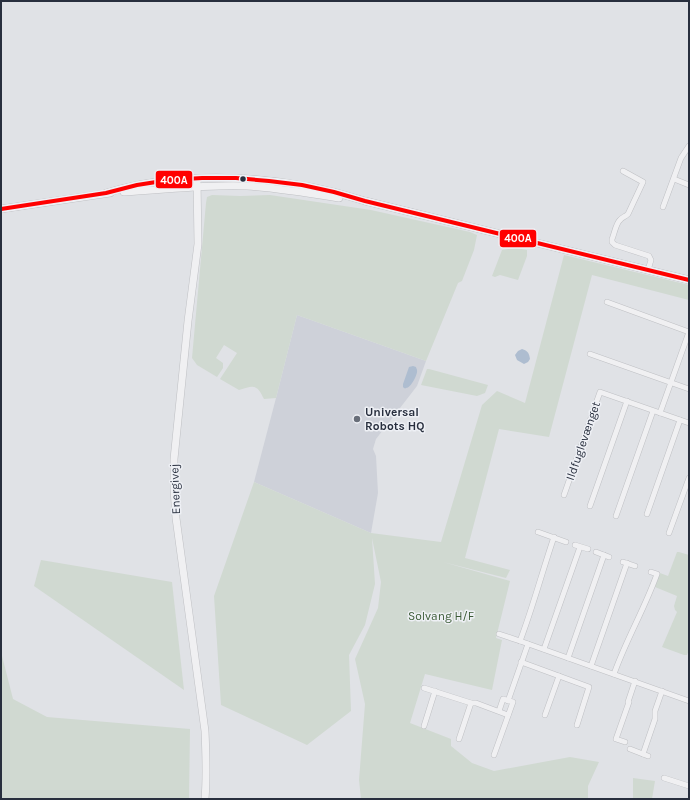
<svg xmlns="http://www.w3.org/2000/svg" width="690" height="800" viewBox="0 0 690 800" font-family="Karla,sans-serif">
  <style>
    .built { fill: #ced1d9 }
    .green { fill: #d0d9d1 }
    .water { fill: #aebdd0 }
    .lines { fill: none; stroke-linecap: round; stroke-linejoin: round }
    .minor-casing { stroke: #bfc0c4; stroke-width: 6 }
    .tertiary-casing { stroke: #bfc0c4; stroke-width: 8 }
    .minor { stroke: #f0f0f2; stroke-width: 5 }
    .tertiary { stroke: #f0f0f2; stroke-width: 7 }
    .bus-1-casing { stroke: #eef0f5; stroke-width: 7 }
    .bus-1 { stroke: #f00; stroke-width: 4 }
    .bus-dot { fill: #282f3e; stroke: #eef0f5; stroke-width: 1.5 }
    .poi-dot { fill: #686e79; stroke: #eef0f5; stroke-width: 1.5 }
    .labels { text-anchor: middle; stroke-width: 3; stroke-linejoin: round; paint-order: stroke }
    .poi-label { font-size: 12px; font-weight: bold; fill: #282f3e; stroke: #eef0f5; text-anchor: start }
    .street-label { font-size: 12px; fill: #282f3e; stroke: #eef0f5 }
    .park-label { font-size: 12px; fill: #3a5a35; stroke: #eef0f5 }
    .line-badge { stroke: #eef0f5; stroke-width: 1.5 }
    .badge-label { font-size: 11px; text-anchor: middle; font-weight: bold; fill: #fff }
  </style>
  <rect width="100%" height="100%" fill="#e0e2e6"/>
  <path class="built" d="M297 315 426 361 417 386 376 439 373 449 376 456 378 493 371 533 254 482 276 398Z"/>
  <g class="green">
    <path d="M212 195 240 196 270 195 371 210 470 232 477 235 474 250 462 281 458 283 426 361 297 315 276 398 264 399C257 384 254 385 239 390L220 379 237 353 224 345 216 358 223 363V368L217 377 197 365 192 358 206 203 207 197Z"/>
    <path d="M516 248 527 250V256L518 280 500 275 495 277 492 276 502 250Z"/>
    <path d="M564 255 689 285V300L592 275 549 437 499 429 465 558 510 570 506 578 443 562 510 581 496 638 502 640 492 690 425 674 410 723 451 739V746L472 763 494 771 570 757 599 762 588 786V799H361L359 780 365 704 355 659 378 608 381 582 372 538 375 584 365 625 349 655 351 711 307 745 221 705 214 596 254 482 371 533 441 542 482 405 497 391 525 403Z"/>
    <path d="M427 369H429L488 385 485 393 477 396 421 385Z"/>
    <path d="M677 552H679L689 555V650L687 655H684L662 647 677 612 675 610 674 606 677 596 655 587 660 573 668 576Z"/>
    <path d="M41 560 172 582 184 690 34 586Z"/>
    <path d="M1 652 13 699 47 717 190 729 189 799H1Z"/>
    <path d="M633 778 655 781 652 799H633Z"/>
  </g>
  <g class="water">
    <path d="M522 349C528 351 529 353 530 359L528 362 524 364 517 360 515 355 518 351Z"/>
    <path d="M413 366 416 367C416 368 417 369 417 370 418 374 411 388 406 388 405 389 404 388 403 387V384L409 367Z"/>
  </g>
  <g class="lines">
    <defs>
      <g id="minor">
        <path d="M623 171 643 182 628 214C625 217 622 217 620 220 616 223 614 235 612 239V242L615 245 649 256 651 260 648 270"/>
        <path d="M674 179 689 185"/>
        <path d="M663 207 681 158 689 146"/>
        <path d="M607 302 689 332"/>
        <path d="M590 354 689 389"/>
        <path d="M660 413 689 332"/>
        <path d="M564 495 600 392 689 423"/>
        <path d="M590 506 627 401"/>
        <path d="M647 514 680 420"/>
        <path d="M616 516 653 411"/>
        <path d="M538 532 566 542"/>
        <path d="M669 533 689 478"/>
        <path d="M575 545 588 549"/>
        <path d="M596 552 609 557"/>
        <path d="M623 562 635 566"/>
        <path d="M499 634 520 641 689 701"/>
        <path d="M520 641C533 607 542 572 554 537"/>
        <path d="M544 649 580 547"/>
        <path d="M568 658 604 555"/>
        <path d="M521 662 589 687 577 725"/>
        <path d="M591 666 627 563"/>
        <path d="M614 674C626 640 645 608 657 574L651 572"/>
        <path d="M424 688 471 703H476L508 715"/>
        <path d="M508 701 528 644"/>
        <path d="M545 715 559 676"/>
        <path d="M424 726 435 691"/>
        <path d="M459 739 471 703"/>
        <path d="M625 742 616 739 629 702H628L635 681"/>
        <path d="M630 749 648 756"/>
        <path d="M643 754 655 719V711L662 691"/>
        <path d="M494 755 513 702 503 699 499 711"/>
        <path d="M664 778 689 786"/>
      </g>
      <g id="tertiary">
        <path d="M197 179 198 244 188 321 174 459V489L176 518 205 731C206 754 207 776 205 799"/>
        <path d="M124 192C165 190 206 184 247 186 278 188 308 193 339 198"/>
        <path d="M106 193C187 169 284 175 365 201L689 280"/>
        <path d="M1 209 110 193"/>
      </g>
    </defs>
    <use href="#minor" class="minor-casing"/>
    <use href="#tertiary" class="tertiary-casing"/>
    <use href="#minor" class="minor"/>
    <use href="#tertiary" class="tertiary"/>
    <defs>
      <path id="bus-1" d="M1 209 106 193 137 185 169 180 202 178H236L269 181 302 185 334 192 365 201 689 280"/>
    </defs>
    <use href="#bus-1" class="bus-1-casing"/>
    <use href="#bus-1" class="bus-1"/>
  </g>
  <circle class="bus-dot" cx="243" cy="179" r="3.5"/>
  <circle class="poi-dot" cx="357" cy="419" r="4"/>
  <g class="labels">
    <g class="poi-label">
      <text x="365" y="416">Universal<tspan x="365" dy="14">Robots HQ</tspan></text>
    </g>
    <g class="street-label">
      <text transform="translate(583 441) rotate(-71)" y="4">Ildfuglevænget</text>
      <text transform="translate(175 489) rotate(-92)" y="4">Energivej</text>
    </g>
    <g class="park-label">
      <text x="441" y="620">Solvang H/F</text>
    </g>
  </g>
  <g class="line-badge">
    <rect x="155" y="170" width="38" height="19" rx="4" fill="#f00"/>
    <rect x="499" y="229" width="38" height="19" rx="4" fill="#f00"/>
  </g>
  <g class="badge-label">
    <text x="174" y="184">400A</text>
    <text x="518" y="242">400A</text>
  </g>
  <rect width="690" height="800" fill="none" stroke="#282f3e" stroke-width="4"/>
</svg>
